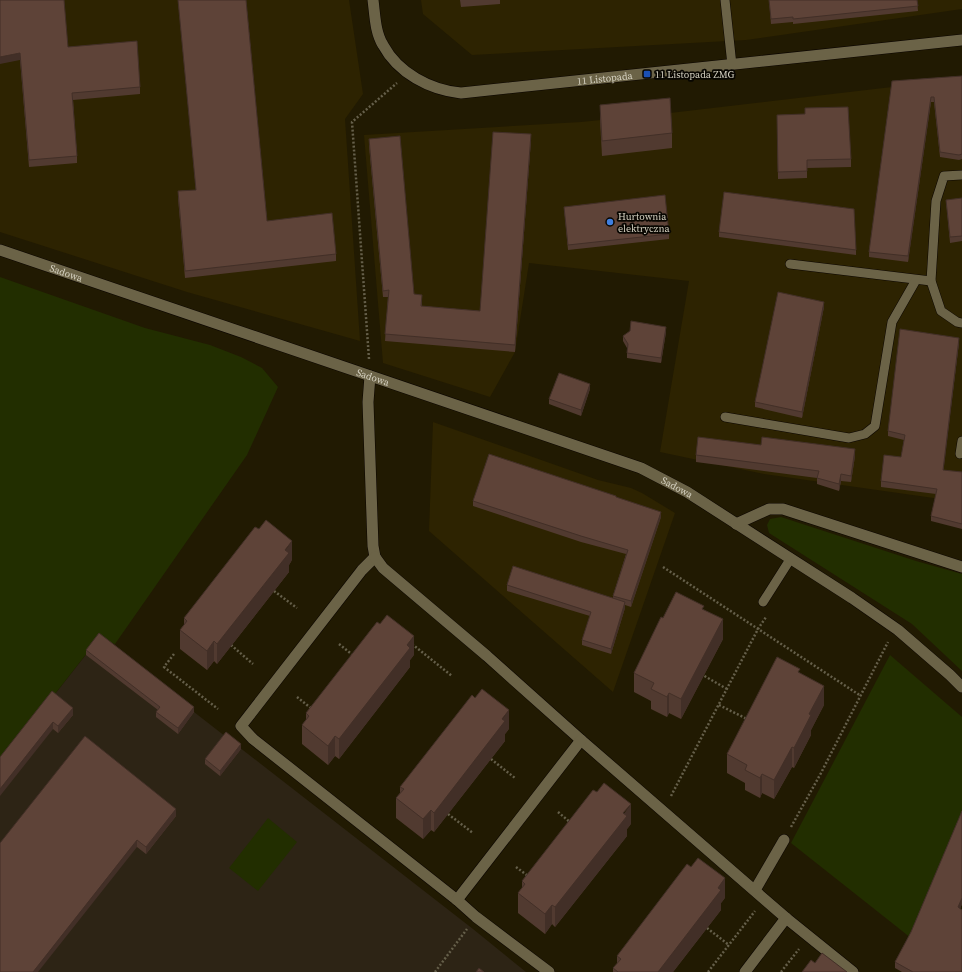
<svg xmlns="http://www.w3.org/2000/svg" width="962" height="972" viewBox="0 0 962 972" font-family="'Source Serif 4',serif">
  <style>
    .built { fill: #2d2301 }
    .education { fill: #2d2415 }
    .green { fill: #222e00 }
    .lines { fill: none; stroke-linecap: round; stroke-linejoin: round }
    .service-casing { stroke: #0b0500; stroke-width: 10 }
    .minor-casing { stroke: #0b0500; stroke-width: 12 }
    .tertiary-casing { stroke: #0b0500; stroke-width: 12 }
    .path { stroke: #655f4a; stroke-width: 2.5; stroke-dasharray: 2 2; stroke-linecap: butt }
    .service { stroke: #6b6347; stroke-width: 9 }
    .minor { stroke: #6b6347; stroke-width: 11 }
    .tertiary { stroke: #6b6347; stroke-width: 11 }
    .wall { fill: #513a30 }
    .shaded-wall { fill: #422f27 }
    .building { fill: #5e4338; stroke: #422f27 }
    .transit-dot { fill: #1a4fb4; stroke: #080601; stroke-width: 1.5 }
    .shop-dot { fill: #3f7fe0; stroke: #080601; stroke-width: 1.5 }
    .labels { text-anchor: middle; stroke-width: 3.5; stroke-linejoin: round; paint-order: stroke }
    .poi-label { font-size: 10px; fill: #d6d2c2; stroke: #080601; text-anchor: start }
    .street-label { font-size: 10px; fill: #d6d2c2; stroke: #080601 }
  </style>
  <rect width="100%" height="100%" fill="#211a02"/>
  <g class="built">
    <path d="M0 0H349L363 94 345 119 360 341 187 292 0 232Z"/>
    <path d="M421 0H962V9L746 40 472 55 423 14Z"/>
    <path d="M962 81V502L764 474 660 452 689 281 529 263 515 352 490 397 383 363 364 135 581 122 670 113 892 87Z"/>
    <path d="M433 422 598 480 631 488 642 493 675 513 613 692 429 531Z"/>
  </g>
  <path class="education" d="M99 638 473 929 526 972H0V764Z"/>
  <g class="green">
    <path d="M0 277 145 328 210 345 241 357 262 368 278 387 247 455 115 644 98 639 0 764Z"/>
    <path d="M781 517 916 561 962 574V671L912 624 769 533 767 525 770 519Z"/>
    <path d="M890 655 962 717V817L911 938 791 843Z"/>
    <path d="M268 818 297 842 258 891 229 868Z"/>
  </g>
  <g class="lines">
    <defs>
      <g id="service">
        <path d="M725 0 732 65"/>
        <path d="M962 175 944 176 936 201 931 281 941 311 957 322 962 323"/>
        <path d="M790 264 931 281"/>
        <path d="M725 417 849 438 865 434 875 426 892 322 916 280"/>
        <path d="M960 454 962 441"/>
        <path d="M763 602 791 558"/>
      </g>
      <g id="minor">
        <path id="s1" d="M0 250 641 468 687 492 852 598 898 630 950 675 962 687"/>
        <path d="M370 376 368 402 373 546 375 557 362 570 241 726 253 739 457 900 476 917 549 972"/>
        <path d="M736 524 769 509H783L962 567"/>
        <path d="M375 557 383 568 487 656 581 740 786 918 853 972"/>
        <path d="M755 890 784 840"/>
        <path d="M457 900 581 740"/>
        <path d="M745 972 786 918"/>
      </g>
      <g id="tertiary">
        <path id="s2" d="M373 0C375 15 375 32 383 45 398 73 430 90 461 93L962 40"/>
      </g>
    </defs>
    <use href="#service" class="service-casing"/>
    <use href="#minor" class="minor-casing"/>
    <use href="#tertiary" class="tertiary-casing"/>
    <g class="path">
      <path d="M369 359 352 122 397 83"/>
      <path d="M663 567 861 696"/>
      <path d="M274 591 297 608"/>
      <path d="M339 644 354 656"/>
      <path d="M412 644 452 676"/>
      <path d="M231 645 253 664"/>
      <path d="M174 654 164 667 218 709"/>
      <path d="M701 674 727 689"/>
      <path d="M297 697 312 709"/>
      <path d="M719 705 747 719"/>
      <path d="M491 759 515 778"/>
      <path d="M671 796 758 629 766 617"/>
      <path d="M558 812 571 823"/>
      <path d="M448 814 473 833"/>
      <path d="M791 827 821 773 888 642"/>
      <path d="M516 867 528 876"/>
      <path d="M707 928 729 945"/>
      <path d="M435 972 467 929"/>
      <path d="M708 972 755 911"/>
      <path d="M781 972 799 949"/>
    </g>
    <use href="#service" class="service"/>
    <use href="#minor" class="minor"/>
    <use href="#tertiary" class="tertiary"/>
  </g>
  <g class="wall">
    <path d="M0 0 68 47 140 87V94L73 100 77 156V163L29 167 20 60Z"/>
    <path d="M178 0H246L267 221 336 254V261L185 278 178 198V191L196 190Z"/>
    <path d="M460 0H500V4L461 7Z"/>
    <path d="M769 0H917L918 11 793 24V22L771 24Z"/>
    <path d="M962 76V159L959 160 940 157 934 102H931L908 262 869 257V252L892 81Z"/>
    <path d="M600 105 672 133V148L602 156 600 120Z"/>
    <path d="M805 108 851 159V167L807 168V178L778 179 777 115 805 114Z"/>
    <path d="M369 139 414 294 422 301V306L480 311 531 140 515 352 385 341 388 297H383L369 146Z"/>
    <path d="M962 198V241L950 243 946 200Z"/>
    <path d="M564 207 669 234V239L568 250Z"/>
    <path d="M719 232 856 250V255L719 237Z"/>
    <path d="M824 307 802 418 755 407V402Z"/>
    <path d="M666 332 661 363 627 358V348L623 341V336Z"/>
    <path d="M959 343 943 470 962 472V529L931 521V516L936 494 881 487V481L901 457 904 440 888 436V431Z"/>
    <path d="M590 389 581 416 549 404V399Z"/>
    <path d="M696 455 855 456 851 482 841 481 839 491 817 484V478L696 462Z"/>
    <path d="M616 497 661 517 631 607 625 605V608L611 654 582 645V640L590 616 507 591V585L613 598V596L626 554 581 542 473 506V501Z"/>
    <path d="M292 560 289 565V572L217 664 214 661 207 670 180 649V630L184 625V618Z"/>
    <path d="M704 610 723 639 681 719 669 713 667 717 651 709V701L634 692V673L663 618Z"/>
    <path d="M86 650 194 712 178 734 156 717V712L158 710 86 655Z"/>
    <path d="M414 655 410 660V667L339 759 335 756 328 765 302 744V725L306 720V713Z"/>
    <path d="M800 673 824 705 811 730V735L794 768 792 767 774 799 762 793 760 798 745 790V783L727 773V754Z"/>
    <path d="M52 691 73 715 58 733 53 729Z"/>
    <path d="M509 729 505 734V741L434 832 431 830 423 839 396 818V798L400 793V787Z"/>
    <path d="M241 749 220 776 205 764V759Z"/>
    <path d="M962 811V904L960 909 962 972H902L895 968V962L911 932Z"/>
    <path d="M176 816 146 854 137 847 0 843Z"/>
    <path d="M631 824 627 829V836L555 927 552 924 545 934 518 913V893L522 888V881Z"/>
    <path d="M725 898 721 903V910L673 972H613V968L617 964V956Z"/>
  </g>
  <g class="shaded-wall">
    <path d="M20 53V60L0 64V57Z"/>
    <path d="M931 97V102L908 262V256Z"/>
    <path d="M531 134V140L515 352V345Z"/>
    <path d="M824 302V307L802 418V412Z"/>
    <path d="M666 327V332L661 363V358Z"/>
    <path d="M959 338V343L943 475V470Z"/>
    <path d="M590 384V389L581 416V410Z"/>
    <path d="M855 449V456L851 482V476Z"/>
    <path d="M841 474V481L839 491V484Z"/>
    <path d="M661 512V517L631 607V601Z"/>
    <path d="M292 541V560L289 565V572L217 664V644Z"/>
    <path d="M625 602V608L611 654V649Z"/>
    <path d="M723 619V639L681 719V699Z"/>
    <path d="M414 636V655L410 660V667L339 759V739L407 645Z"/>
    <path d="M214 641V661L207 670V651Z"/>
    <path d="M824 686V705L811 730V735L794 768V748L809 714Z"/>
    <path d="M669 693V713L667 717V697Z"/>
    <path d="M194 707V712L178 734V728Z"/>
    <path d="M73 708V715L58 733V726Z"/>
    <path d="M509 710V729L505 734V741L434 832V813Z"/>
    <path d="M53 722V729L0 796V789Z"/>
    <path d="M335 736V756L328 765V746Z"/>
    <path d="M241 744V749L220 776V771Z"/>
    <path d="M792 747V767L774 799V780Z"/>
    <path d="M762 774V793L760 798V778Z"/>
    <path d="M631 804V824L627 829V836L555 927V907Z"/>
    <path d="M176 809V816L146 854V847Z"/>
    <path d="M431 810V830L423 839V819Z"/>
    <path d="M137 840V847L38 972H33Z"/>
    <path d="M725 878V898L721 903V910L673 972H658Z"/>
    <path d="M962 898V904L958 914V907Z"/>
    <path d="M552 905V924L545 934V914Z"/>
  </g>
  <g class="building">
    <path d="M0 0H64L68 47 137 41 140 87 72 93 77 156 29 160 20 53 0 57Z"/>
    <path d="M178 0H246L267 221 332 213 336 254 185 271 178 191 196 190Z"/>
    <path d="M769 0H917L918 6 793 19V17L771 19Z"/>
    <path d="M962 76V154L959 155 940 152 934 97H931L908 256 869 252 892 81Z"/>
    <path d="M670 98 672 133 602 141 600 105Z"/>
    <path d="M848 107 851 159 807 160V171L778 172 777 115 805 114V108Z"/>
    <path d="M493 132 531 134 515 345 385 334 389 290 383 291 369 139 400 136 414 294 422 295 421 306 480 311Z"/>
    <path d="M724 192 854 209 856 250 719 232Z"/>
    <path d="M665 195 669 234 568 245 564 207Z"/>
    <path d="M962 198V236L950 237 946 200Z"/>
    <path d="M778 292 824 302 802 412 755 402Z"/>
    <path d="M631 321 666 327 661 358 627 353 628 344 623 336 630 331Z"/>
    <path d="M900 329 959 338 943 470 962 472V524L931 516 937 489 881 481 884 455 901 457 905 435 888 431Z"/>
    <path d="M559 373 590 384 581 410 549 399Z"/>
    <path d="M698 437 761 445 762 437 855 449 851 476 841 474 839 484 817 478 819 471 696 455Z"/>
    <path d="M489 454 616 496V497L661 512 631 601 613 596 628 550 581 536 473 501Z"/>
    <path d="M266 520 292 541 285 550 289 553 217 644 214 641 207 651 180 630 187 621 184 618 255 527 259 529Z"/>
    <path d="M513 566 625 602 611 649 582 640 591 612 507 585Z"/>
    <path d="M676 592 704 606 702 609 723 619 681 699 669 693 667 697 651 689 654 683 634 673 661 617 663 618Z"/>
    <path d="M387 615 414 636 407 645 410 648 339 739 335 736 328 746 302 725 309 716 306 713 377 622 380 624Z"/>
    <path d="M99 633 194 707 178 728 156 712 160 707 86 650Z"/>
    <path d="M777 657 800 669 798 672 824 686 809 714 811 715 794 748 792 747 774 780 762 774 760 778 745 770 747 765 727 754Z"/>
    <path d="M482 689 509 710 502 719 505 721 434 813 431 810 423 819 396 798 404 789 400 787 472 695 475 698Z"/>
    <path d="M52 691 73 708 58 726 53 722 0 789V757Z"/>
    <path d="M226 732 241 744 220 771 205 759Z"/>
    <path d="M85 736 176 809 146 847 137 840 33 972H0V843Z"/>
    <path d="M604 783 631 804 623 813 627 816 555 907 552 905 545 914 518 893 525 884 522 881 593 790 597 792Z"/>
    <path d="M962 811V898L958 907 962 910V972H913L895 962 911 932Z"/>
    <path d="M698 858 725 878 718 888 721 890 658 972H618L613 968 621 959 617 956 687 864 691 867Z"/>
    <path d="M822 953 847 972H802L811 960 815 963Z"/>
    <path d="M479 968 484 972H476Z"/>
  </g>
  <rect class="transit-dot" x="643" y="70" width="8" height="8" rx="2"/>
  <circle class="shop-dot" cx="610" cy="222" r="4"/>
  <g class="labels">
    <g class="poi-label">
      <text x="655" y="78">11 Listopada ZMG</text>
      <text x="618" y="220">Hurtownia<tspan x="618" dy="12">elektryczna</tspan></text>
    </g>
    <g class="street-label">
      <text dy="4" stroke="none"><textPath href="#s2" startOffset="286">11 Listopada</textPath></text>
      <text dy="4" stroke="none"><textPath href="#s1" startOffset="70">Sadowa</textPath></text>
      <text dy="4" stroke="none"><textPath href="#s1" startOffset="394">Sadowa</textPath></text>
      <text dy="4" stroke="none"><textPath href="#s1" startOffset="718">Sadowa</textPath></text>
    </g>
  </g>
</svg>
